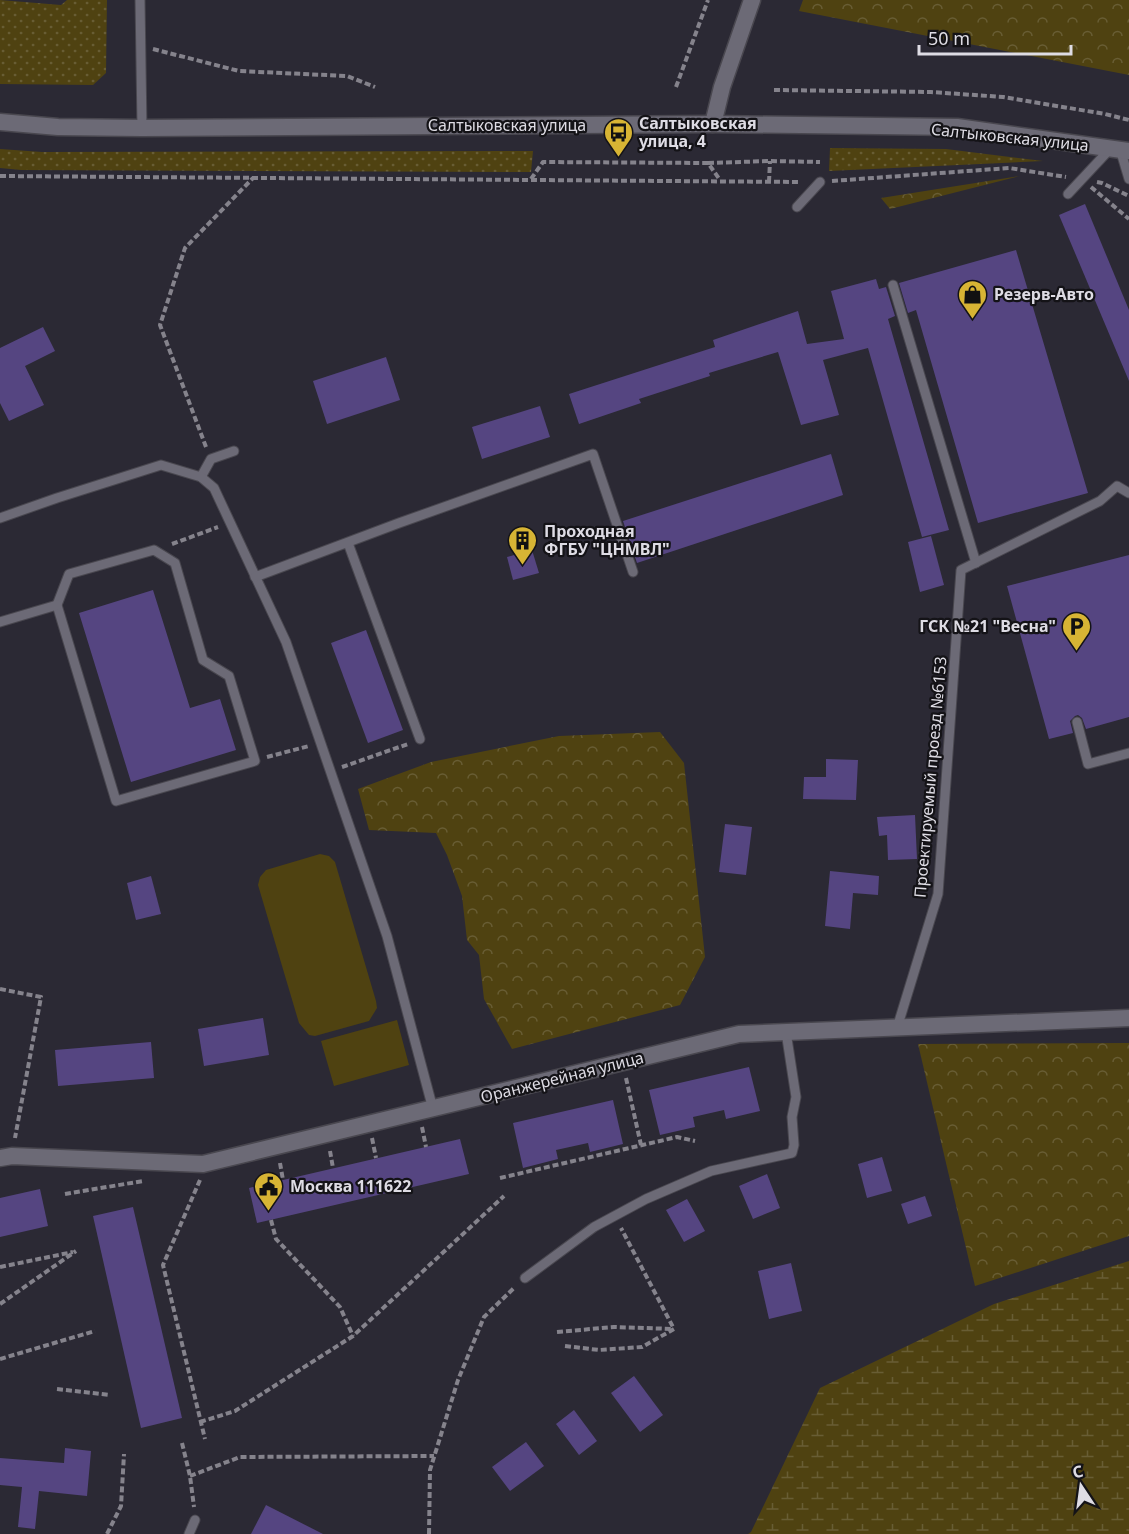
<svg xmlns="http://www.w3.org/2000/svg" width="1129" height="1534" viewBox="0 0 1129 1534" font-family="'Noto Sans',sans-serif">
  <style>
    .green { fill: url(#green-dots) }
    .forest { fill: url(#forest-crowns) }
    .wetland { fill: url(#wetland-marsh) }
    .pitch { fill: #4f4211 }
    .building { fill: #554581 }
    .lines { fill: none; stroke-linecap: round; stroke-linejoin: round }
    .service-casing { stroke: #49474f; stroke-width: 11 }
    .minor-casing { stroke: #49474f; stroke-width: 19 }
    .secondary-casing { stroke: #49474f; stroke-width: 19 }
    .path { stroke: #85838c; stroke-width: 4; stroke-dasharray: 6 3; stroke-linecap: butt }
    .service { stroke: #6c6a76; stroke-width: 9 }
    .minor { stroke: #6c6a76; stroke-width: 16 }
    .secondary { stroke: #6c6a76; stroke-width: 16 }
    .labels { text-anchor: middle; stroke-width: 4.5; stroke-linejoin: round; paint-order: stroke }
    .poi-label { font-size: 16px; font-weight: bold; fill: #dedce4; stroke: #141317; text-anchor: start }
    .street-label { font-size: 16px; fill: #dedce4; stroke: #141317 }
  </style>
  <defs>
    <pattern id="green-dots" width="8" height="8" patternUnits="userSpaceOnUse" patternTransform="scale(1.5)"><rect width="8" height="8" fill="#4f4211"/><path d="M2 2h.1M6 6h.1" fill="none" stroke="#685d34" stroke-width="1.8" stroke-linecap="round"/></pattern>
    <pattern id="forest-crowns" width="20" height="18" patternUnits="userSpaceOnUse" patternTransform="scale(1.5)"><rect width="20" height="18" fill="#4f4211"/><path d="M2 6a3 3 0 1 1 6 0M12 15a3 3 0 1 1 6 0" fill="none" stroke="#685d34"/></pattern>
    <pattern id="wetland-marsh" width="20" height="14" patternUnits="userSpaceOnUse" patternTransform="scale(1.5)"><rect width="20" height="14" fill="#4f4211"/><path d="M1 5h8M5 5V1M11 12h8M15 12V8" fill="none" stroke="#685d34"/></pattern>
  </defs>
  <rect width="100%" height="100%" fill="#2b2934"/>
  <g class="green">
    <path d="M0 0 61 5 67 0H107L106 73 93 85 0 84Z"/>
    <path d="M830 148 946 149 1043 161 829 171Z"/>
    <path d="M0 149 42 152 533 151 531 172 21 170 0 168Z"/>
  </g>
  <g class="forest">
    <path d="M803 0H1129V75L799 11Z"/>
    <path d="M1020 176 890 209 881 198Z"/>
    <path d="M660 732 684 763 705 957 680 1005 512 1049 484 999 479 955 467 940 462 896 447 855 436 833 369 830 358 789 431 762 559 736Z"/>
    <path d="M1129 1043V1236L975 1286 918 1044Z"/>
  </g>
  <path class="wetland" d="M1129 1261V1534H748L751 1532 820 1388 994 1304Z"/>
  <g class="pitch">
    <path d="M320 854 329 856 335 862 376 1001 377 1008 369 1021 315 1036 309 1035 299 1023 258 885 260 877 266 870Z"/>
    <path d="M397 1020 409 1065 334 1086 321 1041Z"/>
  </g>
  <g class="building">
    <path d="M1085 204 1129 310V381L1059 215Z"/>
    <path d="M1016 250 1088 493 978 523 916 310 908 313 899 283Z"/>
    <path d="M876 279 879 289 886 287 895 316 888 319 949 530 922 537 868 348 823 360 839 415 801 425 778 352 709 373 710 376 639 399 641 403 579 424 569 394 715 347 713 340 798 311 807 344 844 339 831 291Z"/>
    <path d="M43 327 55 351 25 366 44 405 9 421 0 403V348Z"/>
    <path d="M386 357 400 400 327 424 313 381Z"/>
    <path d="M540 406 550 437 482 459 472 427Z"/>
    <path d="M831 454 843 495 637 563 623 521Z"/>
    <path d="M931 536 944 585 920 592 908 542Z"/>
    <path d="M532 550 539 573 513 580 507 557Z"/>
    <path d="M1129 555V717L1086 729 1082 718 1078 715 1075 716 1070 721 1073 733 1049 739 1007 586Z"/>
    <path d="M153 590 190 708 220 699 236 750 131 782 79 613Z"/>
    <path d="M366 630 403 730 368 743 331 643Z"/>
    <path d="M826 759 858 760 856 800 803 799 804 777H826Z"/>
    <path d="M915 815 917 859 888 860 887 835 879 836 877 817Z"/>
    <path d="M725 824 752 827 746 875 719 872Z"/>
    <path d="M830 871 879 876 878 895 853 893 850 929 825 926Z"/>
    <path d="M151 876 161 914 136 920 127 883Z"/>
    <path d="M263 1018 269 1055 204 1066 198 1029Z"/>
    <path d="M151 1042 154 1078 58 1086 55 1050Z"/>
    <path d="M749 1067 760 1111 726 1119 724 1110 693 1117 695 1127 660 1135 649 1090Z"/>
    <path d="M613 1100 623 1144 590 1152 588 1143 556 1150 558 1159 523 1168 513 1123Z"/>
    <path d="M460 1139 469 1174 257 1223 249 1188Z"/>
    <path d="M882 1157 892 1191 867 1198 858 1164Z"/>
    <path d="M767 1174 780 1208 753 1219 739 1186Z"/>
    <path d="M40 1189 48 1226 0 1237V1198Z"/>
    <path d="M925 1196 932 1216 908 1224 901 1204Z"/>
    <path d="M687 1199 705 1231 684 1242 666 1210Z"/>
    <path d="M133 1207 182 1418 141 1428 93 1216Z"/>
    <path d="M791 1263 802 1311 769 1319 758 1271Z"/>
    <path d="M634 1376 663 1415 640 1432 611 1393Z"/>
    <path d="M574 1410 597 1441 579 1455 556 1424Z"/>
    <path d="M526 1442 544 1466 510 1491 492 1467Z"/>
    <path d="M65 1448 91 1451 87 1496 39 1491 35 1529 18 1527 22 1487 0 1485V1458L64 1463Z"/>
    <path d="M266 1505 323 1534H251Z"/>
  </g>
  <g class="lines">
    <defs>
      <g id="service">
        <path d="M140 0 142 128"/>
        <path d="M1120 149 1129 179"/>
        <path d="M1068 194 1111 148"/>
        <path d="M797 207 820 182"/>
        <path d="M893 285 976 563"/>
        <path d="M201 477 211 459 234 451"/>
        <path d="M0 518 57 498 161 465 201 477 214 488 286 642 387 936 433 1109"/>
        <path d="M348 543 420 739"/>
        <path d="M154 550 175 563 203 660 229 676 255 761 116 801 57 605 69 574Z"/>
        <path d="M255 577 399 523 593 454 633 572"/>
        <path d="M0 622 57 605"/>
        <path d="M1077 722 1088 764 1129 753"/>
        <path d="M897 1028 938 894 961 570 1100 501 1117 486 1129 493"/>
        <path d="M525 1278 594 1227 646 1199 711 1171 792 1153 794 1145 792 1117 796 1097 786 1032"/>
        <path d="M189 1534 195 1520"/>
      </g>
      <g id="minor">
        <path d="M713 124 722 87 752 0"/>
        <path d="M0 1158 12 1156 203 1164 739 1034 1129 1018"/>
      </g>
      <path id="secondary" d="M0 122 58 127 142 128 713 124 957 127 1129 151"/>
    </defs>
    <use href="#service" class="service-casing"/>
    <use href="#minor" class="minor-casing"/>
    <use href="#secondary" class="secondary-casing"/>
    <g class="path">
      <path d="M153 49 239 71 347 76 375 87"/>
      <path d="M676 87 708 0"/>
      <path d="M774 90 931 92 1003 97 1105 114 1129 120"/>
      <path d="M708 163 770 161 820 162"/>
      <path d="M0 176 800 182"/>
      <path d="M531 179 543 162 708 163 720 180"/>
      <path d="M832 181 1009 168 1066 177"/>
      <path d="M769 182 770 161"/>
      <path d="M1097 182 1102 183 1129 196"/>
      <path d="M1091 187 1129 219"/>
      <path d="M206 447 160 325 185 248 253 178"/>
      <path d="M172 544 218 527"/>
      <path d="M267 757 309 746"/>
      <path d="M342 767 408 744"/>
      <path d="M0 989 41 997 15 1138"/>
      <path d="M626 1078 641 1145"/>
      <path d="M422 1127 426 1147"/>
      <path d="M372 1138 376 1158"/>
      <path d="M330 1151 333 1168"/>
      <path d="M280 1163 283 1180"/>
      <path d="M500 1178 677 1137 695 1141"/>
      <path d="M200 1180 163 1265 205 1439"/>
      <path d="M65 1194 143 1181"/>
      <path d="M271 1220 276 1239 340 1307 353 1336"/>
      <path d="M0 1267 73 1252"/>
      <path d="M0 1304 76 1251"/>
      <path d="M557 1332 614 1327 673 1329"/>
      <path d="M565 1346 599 1350 642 1347 674 1329 621 1228"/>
      <path d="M0 1359 95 1331"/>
      <path d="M57 1389 110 1395"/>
      <path d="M200 1422 235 1411 353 1336 504 1196"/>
      <path d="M182 1443 190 1476 194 1507"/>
      <path d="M190 1476 240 1457 434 1456"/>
      <path d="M107 1534 121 1506 124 1454"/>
      <path d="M429 1534 430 1470 458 1380 484 1317 515 1287"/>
    </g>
    <use href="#service" class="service"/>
    <use href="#minor" class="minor"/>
    <use href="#secondary" class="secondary"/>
  </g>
  <defs>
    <symbol id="bus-pin" viewBox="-11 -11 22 30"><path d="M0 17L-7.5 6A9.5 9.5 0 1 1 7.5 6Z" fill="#d7b434" stroke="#141317"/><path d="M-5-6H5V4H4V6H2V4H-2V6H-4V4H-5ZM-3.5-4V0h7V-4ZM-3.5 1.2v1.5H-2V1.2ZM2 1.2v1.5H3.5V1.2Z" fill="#111"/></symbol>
    <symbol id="shop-pin" viewBox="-11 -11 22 30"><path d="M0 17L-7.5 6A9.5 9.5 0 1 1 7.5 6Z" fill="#d7b434" stroke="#141317"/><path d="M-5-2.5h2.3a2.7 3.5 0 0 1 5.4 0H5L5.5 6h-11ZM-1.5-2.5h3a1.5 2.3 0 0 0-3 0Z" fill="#111"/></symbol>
    <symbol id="building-pin" viewBox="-11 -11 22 30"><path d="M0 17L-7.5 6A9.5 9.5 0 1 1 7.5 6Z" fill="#d7b434" stroke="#141317"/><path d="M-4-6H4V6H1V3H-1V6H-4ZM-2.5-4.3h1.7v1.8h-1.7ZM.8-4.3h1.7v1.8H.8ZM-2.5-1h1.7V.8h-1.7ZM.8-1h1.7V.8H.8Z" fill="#111"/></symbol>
    <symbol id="parking-pin" viewBox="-11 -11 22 30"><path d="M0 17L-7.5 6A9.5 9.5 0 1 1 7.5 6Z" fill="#d7b434" stroke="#141317"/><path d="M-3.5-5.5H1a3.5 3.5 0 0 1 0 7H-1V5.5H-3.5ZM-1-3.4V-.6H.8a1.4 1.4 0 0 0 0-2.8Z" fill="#111"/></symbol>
    <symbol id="civic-pin" viewBox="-11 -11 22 30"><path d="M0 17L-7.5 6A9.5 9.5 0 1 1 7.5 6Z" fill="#d7b434" stroke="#141317"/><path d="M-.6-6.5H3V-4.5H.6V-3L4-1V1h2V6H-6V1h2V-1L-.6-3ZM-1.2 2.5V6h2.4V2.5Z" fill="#111"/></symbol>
  </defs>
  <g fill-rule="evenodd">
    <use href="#bus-pin" x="602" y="116" width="33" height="45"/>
    <use href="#shop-pin" x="956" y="278" width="33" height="45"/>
    <use href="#building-pin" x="506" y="524" width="33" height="45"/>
    <use href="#parking-pin" x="1060" y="610" width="33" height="45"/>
    <use href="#civic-pin" x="252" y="1170" width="33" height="45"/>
  </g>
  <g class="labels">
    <g class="poi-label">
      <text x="639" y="129">Салтыковская<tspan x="639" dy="18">улица, 4</tspan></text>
      <text x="994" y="300">Резерв-Авто</text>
      <text x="544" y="537">Проходная<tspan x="544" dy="18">ФГБУ "ЦНМВЛ"</tspan></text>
      <text x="1056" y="632" text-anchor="end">ГСК №21 "Весна"</text>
      <text x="290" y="1192">Москва 111622</text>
    </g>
    <g class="street-label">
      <text x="507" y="131">Салтыковская улица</text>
      <text transform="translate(1010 137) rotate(6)" y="6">Салтыковская улица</text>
      <text transform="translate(930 777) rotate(-85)" y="6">Проектируемый проезд №6153</text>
      <text transform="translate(562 1077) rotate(-14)" y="6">Оранжерейная улица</text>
    </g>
  </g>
  <g transform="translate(1081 1486) rotate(347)" stroke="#141317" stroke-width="4.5" paint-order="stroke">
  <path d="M0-4.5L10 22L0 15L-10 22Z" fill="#dedce4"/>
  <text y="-9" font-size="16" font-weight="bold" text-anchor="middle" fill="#dedce4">С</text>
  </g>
  <path d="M919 45v9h152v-9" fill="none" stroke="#dedce4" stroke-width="3"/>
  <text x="928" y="45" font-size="18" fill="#dedce4" stroke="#141317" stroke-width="4.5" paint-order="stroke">50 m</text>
</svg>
